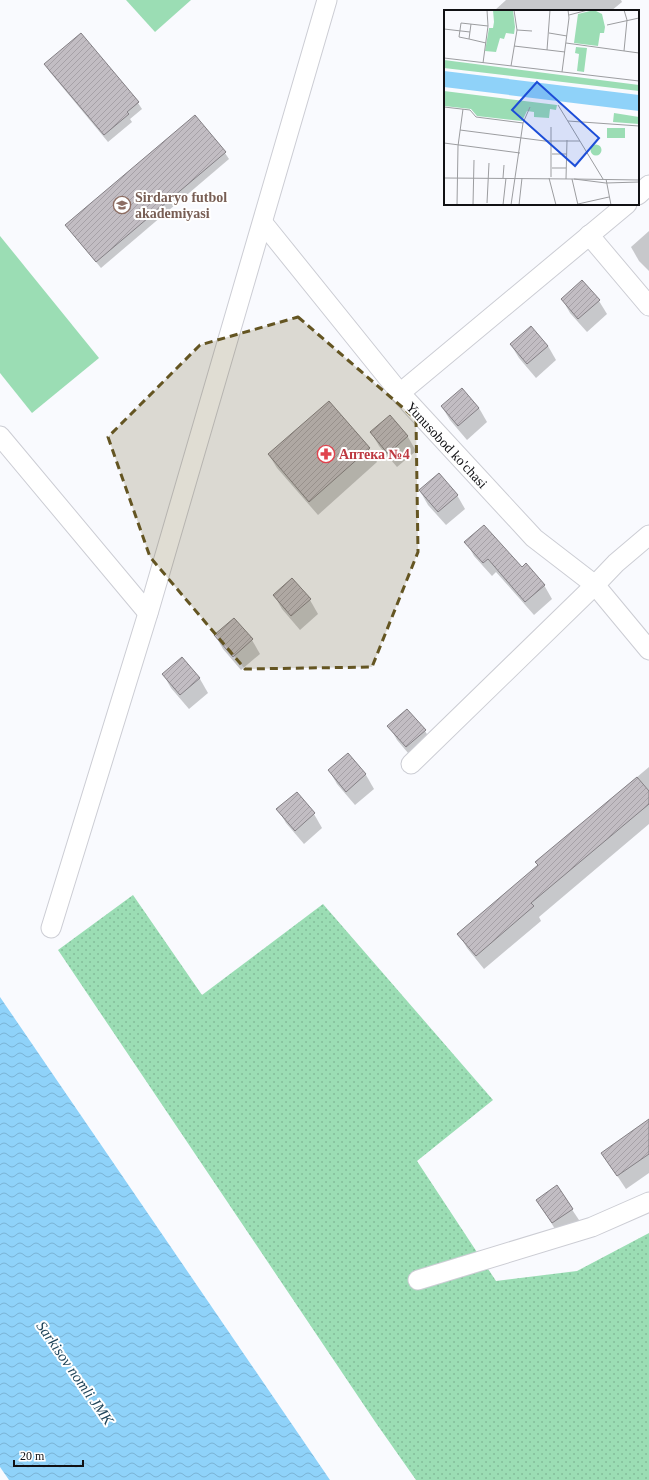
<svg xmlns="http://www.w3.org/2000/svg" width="649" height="1480" viewBox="0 0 649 1480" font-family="Georgia,serif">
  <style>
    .grass { fill: url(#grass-dots) }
    .park { fill: #9bddb4 }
    .water { fill: url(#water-waves) }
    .shadow { fill: #0003 }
    .building { fill: url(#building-hatch); stroke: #848085 }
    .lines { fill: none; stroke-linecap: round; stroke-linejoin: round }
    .minor-casing { stroke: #cccdd4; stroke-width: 21 }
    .minor { stroke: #fff; stroke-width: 19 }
    .marked { fill: #645522; fill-opacity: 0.2; stroke: #645522; stroke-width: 3; stroke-dasharray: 8 5; stroke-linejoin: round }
    .labels { text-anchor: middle; stroke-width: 4; stroke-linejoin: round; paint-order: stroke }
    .education-label { font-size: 14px; font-weight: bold; fill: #785e54; stroke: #fff; text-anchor: start }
    .street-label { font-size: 14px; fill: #111114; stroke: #fff }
    .health-label { font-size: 14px; font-weight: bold; fill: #be3a42; stroke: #fff; text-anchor: start }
    .water-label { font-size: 15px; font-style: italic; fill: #21465b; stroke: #fff }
    .inset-road { fill: none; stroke: #9c9da0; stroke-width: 1 }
    .view { fill: #1d4ed8; fill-opacity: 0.15; stroke: #1d4ed8; stroke-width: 2 }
    .inset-edge { fill: none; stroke: #111114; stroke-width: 2 }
  </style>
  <defs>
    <pattern id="grass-dots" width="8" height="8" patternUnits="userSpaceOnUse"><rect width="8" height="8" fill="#9bddb4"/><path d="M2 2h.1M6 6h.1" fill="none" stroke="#84bd9a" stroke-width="1.8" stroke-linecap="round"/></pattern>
    <pattern id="water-waves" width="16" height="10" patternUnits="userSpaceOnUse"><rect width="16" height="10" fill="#8fd2f9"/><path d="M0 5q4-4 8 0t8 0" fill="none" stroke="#7ab3d5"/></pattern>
    <pattern id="building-hatch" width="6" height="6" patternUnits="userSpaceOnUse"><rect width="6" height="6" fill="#c2bdc3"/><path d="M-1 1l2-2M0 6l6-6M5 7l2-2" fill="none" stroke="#a6a1a7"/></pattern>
  </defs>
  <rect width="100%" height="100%" fill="#f9fafe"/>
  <path class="grass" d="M133 895 202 995 323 904 493 1100 417 1161 496 1281 577 1271 649 1233V1480H416L376 1423 58 950Z"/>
  <g class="park">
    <path d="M126 0H191L155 32Z"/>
    <path d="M0 236 99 358 32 413 0 373Z"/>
  </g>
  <path class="water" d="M0 997 330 1480H9L0 1467Z"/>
  <g class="shadow">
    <path d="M506 0H621L622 2 611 11H494Z"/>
    <path d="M45 65 138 103 142 109 130 119 132 122 108 142 49 71Z"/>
    <path d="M195 117 225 153 229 159 101 268 71 232 67 226Z"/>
    <path d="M649 231V271L639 261 631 247Z"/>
    <path d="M562 299 599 301 607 314 587 332 570 313Z"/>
    <path d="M511 345 548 346 556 360 536 378 519 358Z"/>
    <path d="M442 407 479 408 487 422 467 440 450 420Z"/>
    <path d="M390 416 408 437 416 451 397 467 379 446 371 432Z"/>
    <path d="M369 449 377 462 318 515 277 468 269 455Z"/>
    <path d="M420 491 457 495 465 509 446 525 428 505Z"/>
    <path d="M466 542 522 569 544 585 552 599 534 615 496 572 492 576 474 556Z"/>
    <path d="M292 579 310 600 318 614 300 630 282 609 274 595Z"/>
    <path d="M215 635 252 640 260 654 241 670 223 649Z"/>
    <path d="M182 658 200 679 208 693 189 709 171 688 163 674Z"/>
    <path d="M389 726 425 731 433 744 414 760 397 740Z"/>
    <path d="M348 754 366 775 374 789 355 805 337 784 329 770Z"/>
    <path d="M649 767V824L539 917 541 921 484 969 467 948 459 934 538 866 536 862Z"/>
    <path d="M296 793 314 814 322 828 304 844 286 823 278 809Z"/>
    <path d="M649 1121V1173L626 1189 602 1153Z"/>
    <path d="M557 1187 581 1223 560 1237 537 1200Z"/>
  </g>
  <g class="building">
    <path d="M81 33 139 102 127 112 129 114 104 135 44 64Z"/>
    <path d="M195 115 226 152 96 262 65 225Z"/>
    <path d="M582 280 600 300 578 319 561 299Z"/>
    <path d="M531 326 548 346 527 364 510 344Z"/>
    <path d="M462 388 479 408 458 426 441 406Z"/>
    <path d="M329 401 370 448 309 502 268 454Z"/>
    <path d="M390 415 408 436 388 454 370 432Z"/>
    <path d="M439 473 458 495 438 512 419 490Z"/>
    <path d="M484 525 522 567 526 563 545 585 525 602 488 559 483 563 464 542Z"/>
    <path d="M292 578 311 599 291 616 273 595Z"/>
    <path d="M234 618 253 639 233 657 214 635Z"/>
    <path d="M182 657 200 678 180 695 162 674Z"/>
    <path d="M407 709 426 730 406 747 387 726Z"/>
    <path d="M348 753 366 774 346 792 328 770Z"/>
    <path d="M637 777 649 791V804L531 903 534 906 476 956 457 934 538 865 535 862Z"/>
    <path d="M297 792 315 813 295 831 276 809Z"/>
    <path d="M649 1119V1154L617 1176 601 1153Z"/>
    <path d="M557 1185 573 1209 552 1223 536 1200Z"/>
  </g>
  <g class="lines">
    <defs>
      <g id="minor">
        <path d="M638 195 649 185"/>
        <path d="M263 223 400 393 534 538 595 585 649 650"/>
        <path d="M589 235 649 306"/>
        <path d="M400 393 627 204"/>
        <path d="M0 436 148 613"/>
        <path d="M411 764 595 585 616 563 649 535"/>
        <path d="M51 928 149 610 327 0"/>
        <path d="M418 1280 592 1227 649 1202"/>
      </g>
    </defs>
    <use href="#minor" class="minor-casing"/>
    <use href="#minor" class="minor"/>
  </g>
  <path class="marked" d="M298 317 416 419 418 552 372 667 245 669 150 557 108 437 200 345Z"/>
  <defs>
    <symbol id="school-ring" viewBox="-11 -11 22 22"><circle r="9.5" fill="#fff" stroke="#8d6e63" stroke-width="1.5"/><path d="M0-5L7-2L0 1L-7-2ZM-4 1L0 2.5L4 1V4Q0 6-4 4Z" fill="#8d6e63"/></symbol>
    <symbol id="pharmacy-ring" viewBox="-11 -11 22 22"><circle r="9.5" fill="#fff" stroke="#e0444e" stroke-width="1.5"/><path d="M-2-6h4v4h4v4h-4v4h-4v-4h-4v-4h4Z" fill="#e0444e"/></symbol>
  </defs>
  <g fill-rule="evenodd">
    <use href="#school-ring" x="112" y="195" width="20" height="20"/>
    <use href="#pharmacy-ring" x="316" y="444" width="20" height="20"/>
  </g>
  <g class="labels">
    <g class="education-label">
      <text x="135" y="202">Sirdaryo futbol<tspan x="135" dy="16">akademiyasi</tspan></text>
    </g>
    <g class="street-label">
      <text transform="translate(447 445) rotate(47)" y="5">Yunusobod ko'chasi</text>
    </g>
    <g class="health-label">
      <text x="339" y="459">Аптека №4</text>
    </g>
    <g class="water-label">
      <text transform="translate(75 1373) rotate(55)" y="5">Sarkisov nomli JMK</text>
    </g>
  </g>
  <g transform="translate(444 10)">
    <rect width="195" height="195" fill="#f9fafe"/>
    <path d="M132 37 143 38 140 62 133 61 135 44 131 43ZM0 50 195 75V81L0 58ZM0 81 113 95 112 100 106 99 105 108 90 107V102L83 101 78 111 33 106 27 99 0 96ZM170 103 195 107V114L169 112Z" fill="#9bddb4"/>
    <path d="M49 0H69L71 17 70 24 62 23 60 29 56 28 52 42 41 41 45 18H49L50 12ZM150 0 158 4 161 17 160 23H156L154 36 130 33 134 4ZM163 118H181V128H163ZM146.5 140a5.5 5.5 0 1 1 11 0a5.5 5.5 0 1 1-11 0Z" fill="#9bddb4"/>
    <path d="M0 61 195 85V101L0 77Z" fill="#8fd2f9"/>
    <path class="inset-road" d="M125 5 144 0M27 14 25 29 15 27 17 13 44 16M163 15 195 8M0 19 26 22M73 20 88 21M105 23 123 26M25 29 42 33M122 33 195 43M70 36 121 42M103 40 106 0M180 41 183 10 180 0M0 48 195 71M39 53 44 16 43 0M67 56 73 20 70 0M118 62 125 8 124 0M114 95 159 169M0 97 26 100 32 107 79 113M124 111 195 116M16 120 101 131H136M0 133 76 143M108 144H123M108 158H122M107 167V117M0 168 130 169M59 168 60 155M105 168 112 195M122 169 123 130M128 169 134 195M162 169 167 195M195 170 130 169 162 173 195 172M43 193 45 153M134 194 165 187M13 195 14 136 19 99M29 195 30 150M59 195 62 168M67 195 79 113 86 97M75 195 78 168"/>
    <path class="view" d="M93 72 155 128 131 156 68 100Z"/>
    <rect width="195" height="195" class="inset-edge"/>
  </g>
  <path d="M14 1460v6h69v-6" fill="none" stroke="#111114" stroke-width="2"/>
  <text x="20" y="1460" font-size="12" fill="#111114" stroke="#ffffff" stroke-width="3" paint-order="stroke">20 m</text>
</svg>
